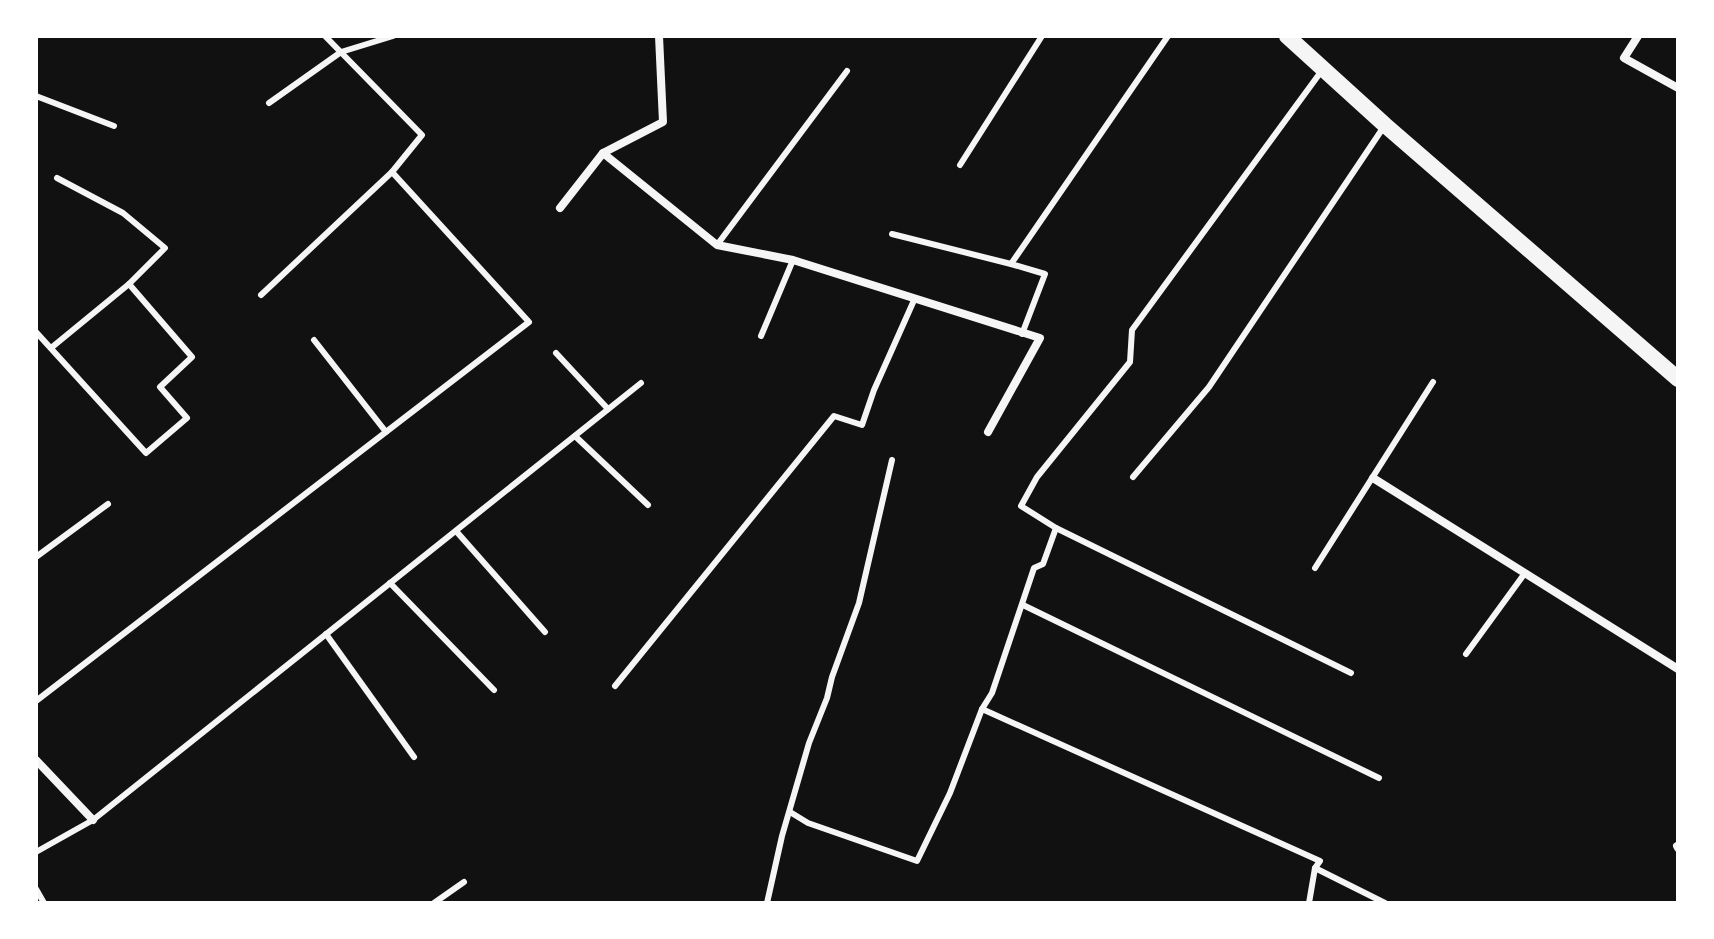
<svg xmlns="http://www.w3.org/2000/svg" width="1714" height="939" viewBox="0 0 1714 939" font-family="'Roboto Serif',serif">
  <style>
    .lines { fill: none; stroke-linecap: round; stroke-linejoin: round }
    .service { stroke: #f5f5f5; stroke-width: 6 }
    .minor { stroke: #f5f5f5; stroke-width: 8 }
    .secondary { stroke: #f5f5f5; stroke-width: 16 }
  </style>
  <rect width="100%" height="100%" fill="#111"/>
  <g class="lines">
    <g class="service">
      <path d="M1323 69 1132 330 1130 362 1037 477 1021 506 1056 528 1351 673"/>
      <path d="M36 96 114 126"/>
      <path d="M269 103 341 52 393 36"/>
      <path d="M960 165 1042 36"/>
      <path d="M892 234 1011 264"/>
      <path d="M717 245 847 71"/>
      <path d="M261 295 392 172"/>
      <path d="M36 332 146 453 187 418 160 387 192 357 129 284"/>
      <path d="M1022 334 1045 274 1011 264 1168 36"/>
      <path d="M761 336 793 260"/>
      <path d="M314 340 386 432"/>
      <path d="M51 348 129 284 165 248 123 213 57 178"/>
      <path d="M556 353 608 409"/>
      <path d="M575 436 648 505"/>
      <path d="M1133 477 1209 387 1383 128"/>
      <path d="M456 531 545 632"/>
      <path d="M36 557 108 504"/>
      <path d="M1315 568 1433 382"/>
      <path d="M390 583 494 690"/>
      <path d="M1023 605 1379 778"/>
      <path d="M326 634 414 757"/>
      <path d="M1466 654 1525 573"/>
      <path d="M615 686 834 416 862 425 874 390 915 298"/>
      <path d="M36 701 529 322 392 172 422 135 325 36"/>
      <path d="M982 709 1320 861 1315 868 1309 903"/>
      <path d="M790 812 808 823 917 861 950 793 982 709 992 693 1034 568 1043 564 1056 528"/>
      <path d="M36 852 93 820 641 383"/>
      <path d="M1315 868 1385 903"/>
      <path d="M36 889 44 903"/>
      <path d="M434 903 464 882"/>
      <path d="M767 903 782 836 809 743 827 698 832 677 859 603 892 460"/>
    </g>
    <g class="minor">
      <path d="M1638 36 1624 58 1678 88"/>
      <path d="M603 153 717 245 793 260 1040 338 988 432"/>
      <path d="M560 208 603 153 663 122 659 36"/>
      <path d="M1373 478 1678 669"/>
      <path d="M36 760 93 820"/>
      <path d="M1677 846 1678 848"/>
    </g>
    <path class="secondary" d="M1287 36 1385 125 1678 379"/>
  </g>
  <rect width="1714" height="939" fill="none" stroke="#ffffff" stroke-width="76"/>
</svg>
